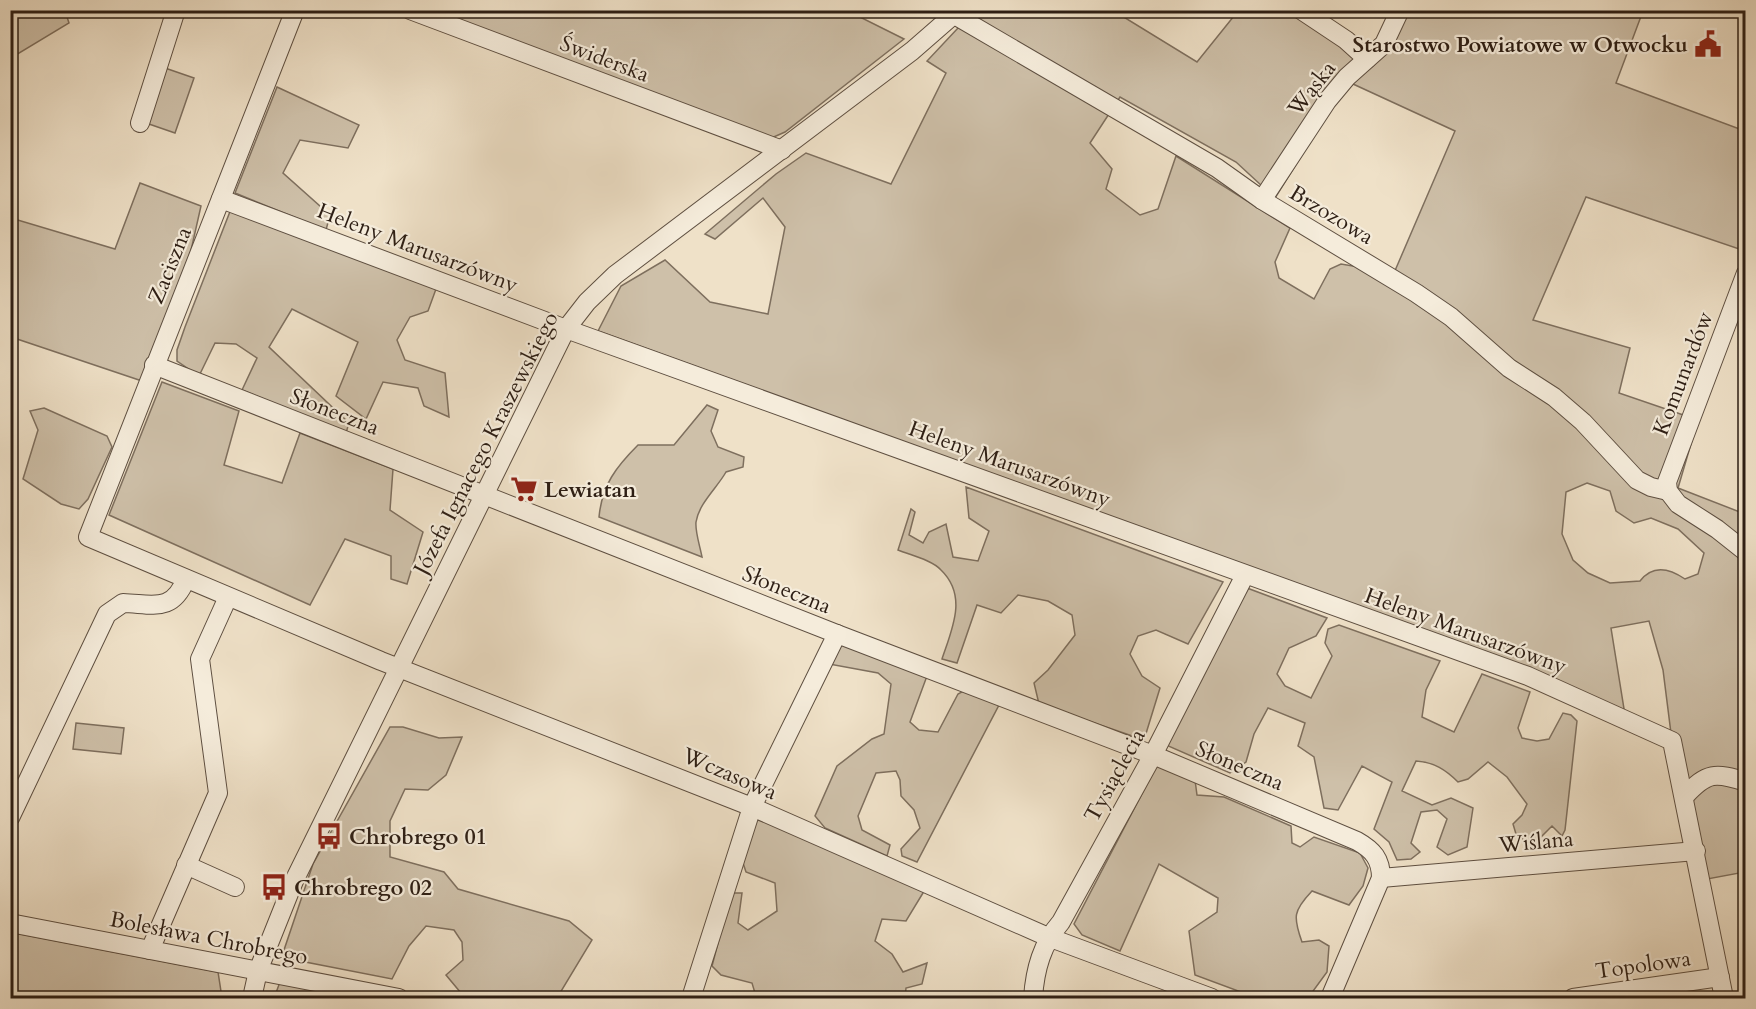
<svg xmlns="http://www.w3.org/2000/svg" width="1756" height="1009" viewBox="0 0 1756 1009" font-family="Cardo,serif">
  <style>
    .green { fill: #cec0a9; stroke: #7e6f5e; stroke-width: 1.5; fill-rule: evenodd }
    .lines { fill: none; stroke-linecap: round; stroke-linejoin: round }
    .minor-casing { stroke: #5e4f41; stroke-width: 20 }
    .minor { stroke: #f5ecdb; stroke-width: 18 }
    .labels { text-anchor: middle; stroke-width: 4.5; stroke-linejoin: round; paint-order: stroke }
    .poi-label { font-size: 22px; font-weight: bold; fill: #2d1e14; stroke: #f5ecdb; text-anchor: start }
    .street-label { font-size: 22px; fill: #2d1e14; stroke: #f5ecdb }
  </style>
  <rect width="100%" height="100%" fill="#efe1c8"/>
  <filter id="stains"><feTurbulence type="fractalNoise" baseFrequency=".00333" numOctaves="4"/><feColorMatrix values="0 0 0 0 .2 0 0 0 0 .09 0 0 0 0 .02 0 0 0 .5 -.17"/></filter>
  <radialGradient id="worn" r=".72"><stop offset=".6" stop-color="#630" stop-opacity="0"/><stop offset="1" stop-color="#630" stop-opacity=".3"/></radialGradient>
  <g class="green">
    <path d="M10 11H65L69 23 11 58Z"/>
    <path d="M424 11H848L904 39 785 132 767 140Z"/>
    <path d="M974 11H1114L1197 62 1238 11H1287L1347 48 1378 51 1396 11H1643L1616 83 1745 131V251L1586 197 1533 320 1630 348 1619 393 1698 420 1678 488 1745 514V872L1702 880 1672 741 1663 670 1649 621 1611 628 1625 715 1536 672 598 331 621 286 665 260 710 302 768 314 785 227 763 198 715 239 705 234 776 174 806 153 891 184 946 73 927 61ZM1353 84 1455 131 1394 273 1341 264 1330 269 1314 299 1279 278 1275 262 1290 228 1176 156 1158 209 1140 215 1106 189 1112 169 1090 143 1120 97 1236 162 1275 198 1335 102ZM1587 483 1610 491 1616 511 1634 523 1651 518 1678 529 1704 553 1698 574 1685 579C1669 568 1653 564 1640 581L1610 583 1588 573 1573 560 1562 534 1566 492Z"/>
    <path d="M165 68 194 78 175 133 146 123Z"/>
    <path d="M277 87 359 125 348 148 300 140 283 173 330 215 326 230 235 193Z"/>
    <path d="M140 183 201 206 187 268 142 381 17 339 11 353V218L115 249Z"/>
    <path d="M231 209 436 289 428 311 410 317 397 340 405 360 445 373 449 417 424 406 418 388 383 382 366 419 336 396 358 342 292 309 269 347 349 423 346 433 242 390 257 358 236 344 215 343 199 376 177 361V350L185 327Z"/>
    <path d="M162 382 239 411 224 465 282 483 300 433 393 469 390 510 423 532 407 584 391 579V556L345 539 310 605 109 515Z"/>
    <path d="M707 405 718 410 711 431 718 447 744 457 743 467 726 472C717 488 699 503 696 522 695 532 700 546 702 557L599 517C602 485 616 467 638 445H674Z"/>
    <path d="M44 408 107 436 112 447 88 499 79 509 61 504 23 479 38 430 30 411Z"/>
    <path d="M966 487 1223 582 1188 644 1156 630 1138 636 1130 654 1142 676 1160 688 1144 740 1039 704 1034 683 1048 670 1075 635 1072 615 1048 601 1018 595 1001 613 977 605 957 663 942 659C952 629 968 596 941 570 932 560 910 555 898 550L911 509 915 512 909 535 923 543 929 532 946 524 953 557 978 561 989 531 969 518Z"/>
    <path d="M1247 588 1327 618 1316 636 1289 648 1277 674 1285 686 1311 698 1332 656 1325 643 1328 629 1339 625 1440 661 1426 690 1422 717 1454 732 1482 674 1530 692 1518 728 1522 738 1537 741 1549 739 1563 713 1571 715 1577 721 1565 830 1562 836 1552 826 1532 846 1516 834 1513 824 1522 815 1527 804 1507 777 1488 762 1468 779 1458 782C1446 770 1434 762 1416 761L1402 791 1432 805 1451 798 1473 808 1467 847 1448 855 1437 847 1447 819 1437 810 1421 812 1411 843 1420 852 1411 859 1397 860 1389 842 1374 829 1392 782 1362 766 1338 810 1324 808 1314 757 1298 746 1305 723 1268 708 1254 734 1246 762 1230 773 1166 745Z"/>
    <path d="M841 643 927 676 910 722 919 730 938 732 958 694 967 689 999 705 917 862 902 856 901 849 920 828 914 810 901 796 900 780 896 771 876 773 858 816 862 830 890 845 887 856 825 828 815 816 837 766 872 739 884 734 891 684 878 673 829 664Z"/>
    <path d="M76 723 124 728 121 754 73 749Z"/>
    <path d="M390 727H403L439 738 462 737 446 775 428 790 405 789 390 821V857L444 872 458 889 569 921 592 940 557 998H514L461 993 446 975 463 960 462 942 454 930 426 926 409 946 392 979 290 959 284 950 313 864Z"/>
    <path d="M1157 765 1195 780 1197 795 1224 797 1291 826 1292 843 1300 847 1314 837 1360 853 1368 868 1363 886 1349 905 1312 891C1293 911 1293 917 1302 942L1319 940 1329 946 1327 972 1308 998H1257L1195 975 1189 931 1217 912 1218 898 1159 864 1120 951 1082 935 1074 924Z"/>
    <path d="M756 820 766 821 926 888 906 921 882 919 875 941 892 954 903 972 927 963 922 984 906 988 905 998H754L755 993 752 983 721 975 712 966 731 893H742L738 923 748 930 777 911 775 883 746 872 742 860Z"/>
    <path d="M10 932 218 972 222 998H11Z"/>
    <path d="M280 982 358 998H274Z"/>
  </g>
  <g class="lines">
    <defs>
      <g id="minor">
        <path d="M295 10 88 537 381 661 752 807 1048 937 1212 998"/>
        <path d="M410 10 782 150"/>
        <path d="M946 10 1217 168 1262 200 1416 293 1451 317 1509 368 1554 397 1583 422 1637 480 1651 487 1668 491"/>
        <path d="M1301 10 1346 40 1367 59"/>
        <path d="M140 123 176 10"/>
        <path d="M221 199 566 329 1528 676 1672 741 1724 998"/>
        <path d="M1262 200 1327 101 1347 77 1384 44 1400 10"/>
        <path d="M1746 273 1667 482 1668 491 1678 504 1717 529 1746 552"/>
        <path d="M154 365 837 634 1153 755 1357 841C1373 850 1381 859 1381 878L1330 998"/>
        <path d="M1685 796C1707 772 1715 772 1746 782"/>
        <path d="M10 818 107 614 123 603C154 604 172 613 186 579"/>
        <path d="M186 865 235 887"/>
        <path d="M1381 878 1696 851"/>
        <path d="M10 923 399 998"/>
        <path d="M150 950 218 793 200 659 228 597"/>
        <path d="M252 998 258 971 294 881 566 329 587 302 615 275 912 51 959 10"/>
        <path d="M691 998 752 807 837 634"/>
        <path d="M1033 998C1035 969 1042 944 1061 922L1153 755 1245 575"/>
        <path d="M1573 998 1720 977"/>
      </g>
    </defs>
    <use href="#minor" class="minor-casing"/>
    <use href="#minor" class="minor"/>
  </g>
  <defs>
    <symbol id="civic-bare" viewBox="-9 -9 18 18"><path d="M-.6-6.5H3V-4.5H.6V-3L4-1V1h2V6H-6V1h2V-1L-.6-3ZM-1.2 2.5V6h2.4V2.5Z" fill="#8f2418" stroke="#f5ecdb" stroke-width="2.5" paint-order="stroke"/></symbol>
    <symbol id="supermarket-bare" viewBox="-9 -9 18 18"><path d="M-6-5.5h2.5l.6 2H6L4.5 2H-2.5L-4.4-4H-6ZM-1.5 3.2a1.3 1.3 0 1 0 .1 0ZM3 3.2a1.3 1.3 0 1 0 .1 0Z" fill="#8f2418" stroke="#f5ecdb" stroke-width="2.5" paint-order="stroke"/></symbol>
    <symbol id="bus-bare" viewBox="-9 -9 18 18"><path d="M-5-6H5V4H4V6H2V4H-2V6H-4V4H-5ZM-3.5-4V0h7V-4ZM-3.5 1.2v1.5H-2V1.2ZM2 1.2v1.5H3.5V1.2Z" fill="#8f2418" stroke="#f5ecdb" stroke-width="2.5" paint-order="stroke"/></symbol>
  </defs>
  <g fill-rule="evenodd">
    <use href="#civic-bare" x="1689" y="25" width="38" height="38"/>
    <use href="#supermarket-bare" x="505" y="470" width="38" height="38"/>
    <use href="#bus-bare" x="310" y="817" width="38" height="38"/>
    <use href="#bus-bare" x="255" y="868" width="38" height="38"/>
  </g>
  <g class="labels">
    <g class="poi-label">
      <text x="1688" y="52" text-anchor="end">Starostwo Powiatowe w Otwocku</text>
      <text x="544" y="497">Lewiatan</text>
      <text x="349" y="844">Chrobrego 01</text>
      <text x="294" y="895">Chrobrego 02</text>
    </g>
    <g class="street-label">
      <text transform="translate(605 58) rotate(21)" y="8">Świderska</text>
      <text transform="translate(1311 88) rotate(-52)" y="8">Wąska</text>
      <text transform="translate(1332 214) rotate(31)" y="8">Brzozowa</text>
      <text transform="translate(418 247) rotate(21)" y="8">Heleny Marusarzówny</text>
      <text transform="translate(169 265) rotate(-68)" y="8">Zaciszna</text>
      <text transform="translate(1682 373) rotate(-69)" y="8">Komunardów</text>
      <text transform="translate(335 411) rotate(21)" y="8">Słoneczna</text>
      <text transform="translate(485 443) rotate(-63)" y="8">Józefa Ignacego Kraszewskiego</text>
      <text transform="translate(1010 463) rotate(20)" y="8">Heleny Marusarzówny</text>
      <text transform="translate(787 589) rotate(22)" y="8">Słoneczna</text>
      <text transform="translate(1466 630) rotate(20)" y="8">Heleny Marusarzówny</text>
      <text transform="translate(1240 765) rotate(23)" y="8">Słoneczna</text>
      <text transform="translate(730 773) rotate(23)" y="8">Wczasowa</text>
      <text transform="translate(1114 775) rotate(-61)" y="8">Tysiąclecia</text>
      <text transform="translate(1536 841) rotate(-5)" y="8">Wiślana</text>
      <text transform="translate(209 937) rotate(11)" y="8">Bolesława Chrobrego</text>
      <text transform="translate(1643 964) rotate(-8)" y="8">Topolowa</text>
    </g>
  </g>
  <rect width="1756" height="1009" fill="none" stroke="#efe1c8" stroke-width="36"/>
  <rect x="12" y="12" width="1732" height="985" fill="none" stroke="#2d1e14" stroke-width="3"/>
  <rect x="18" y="18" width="1720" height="973" fill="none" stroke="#2d1e14" stroke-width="1.5"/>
  <rect width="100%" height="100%" filter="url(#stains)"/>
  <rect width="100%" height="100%" fill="url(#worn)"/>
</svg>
